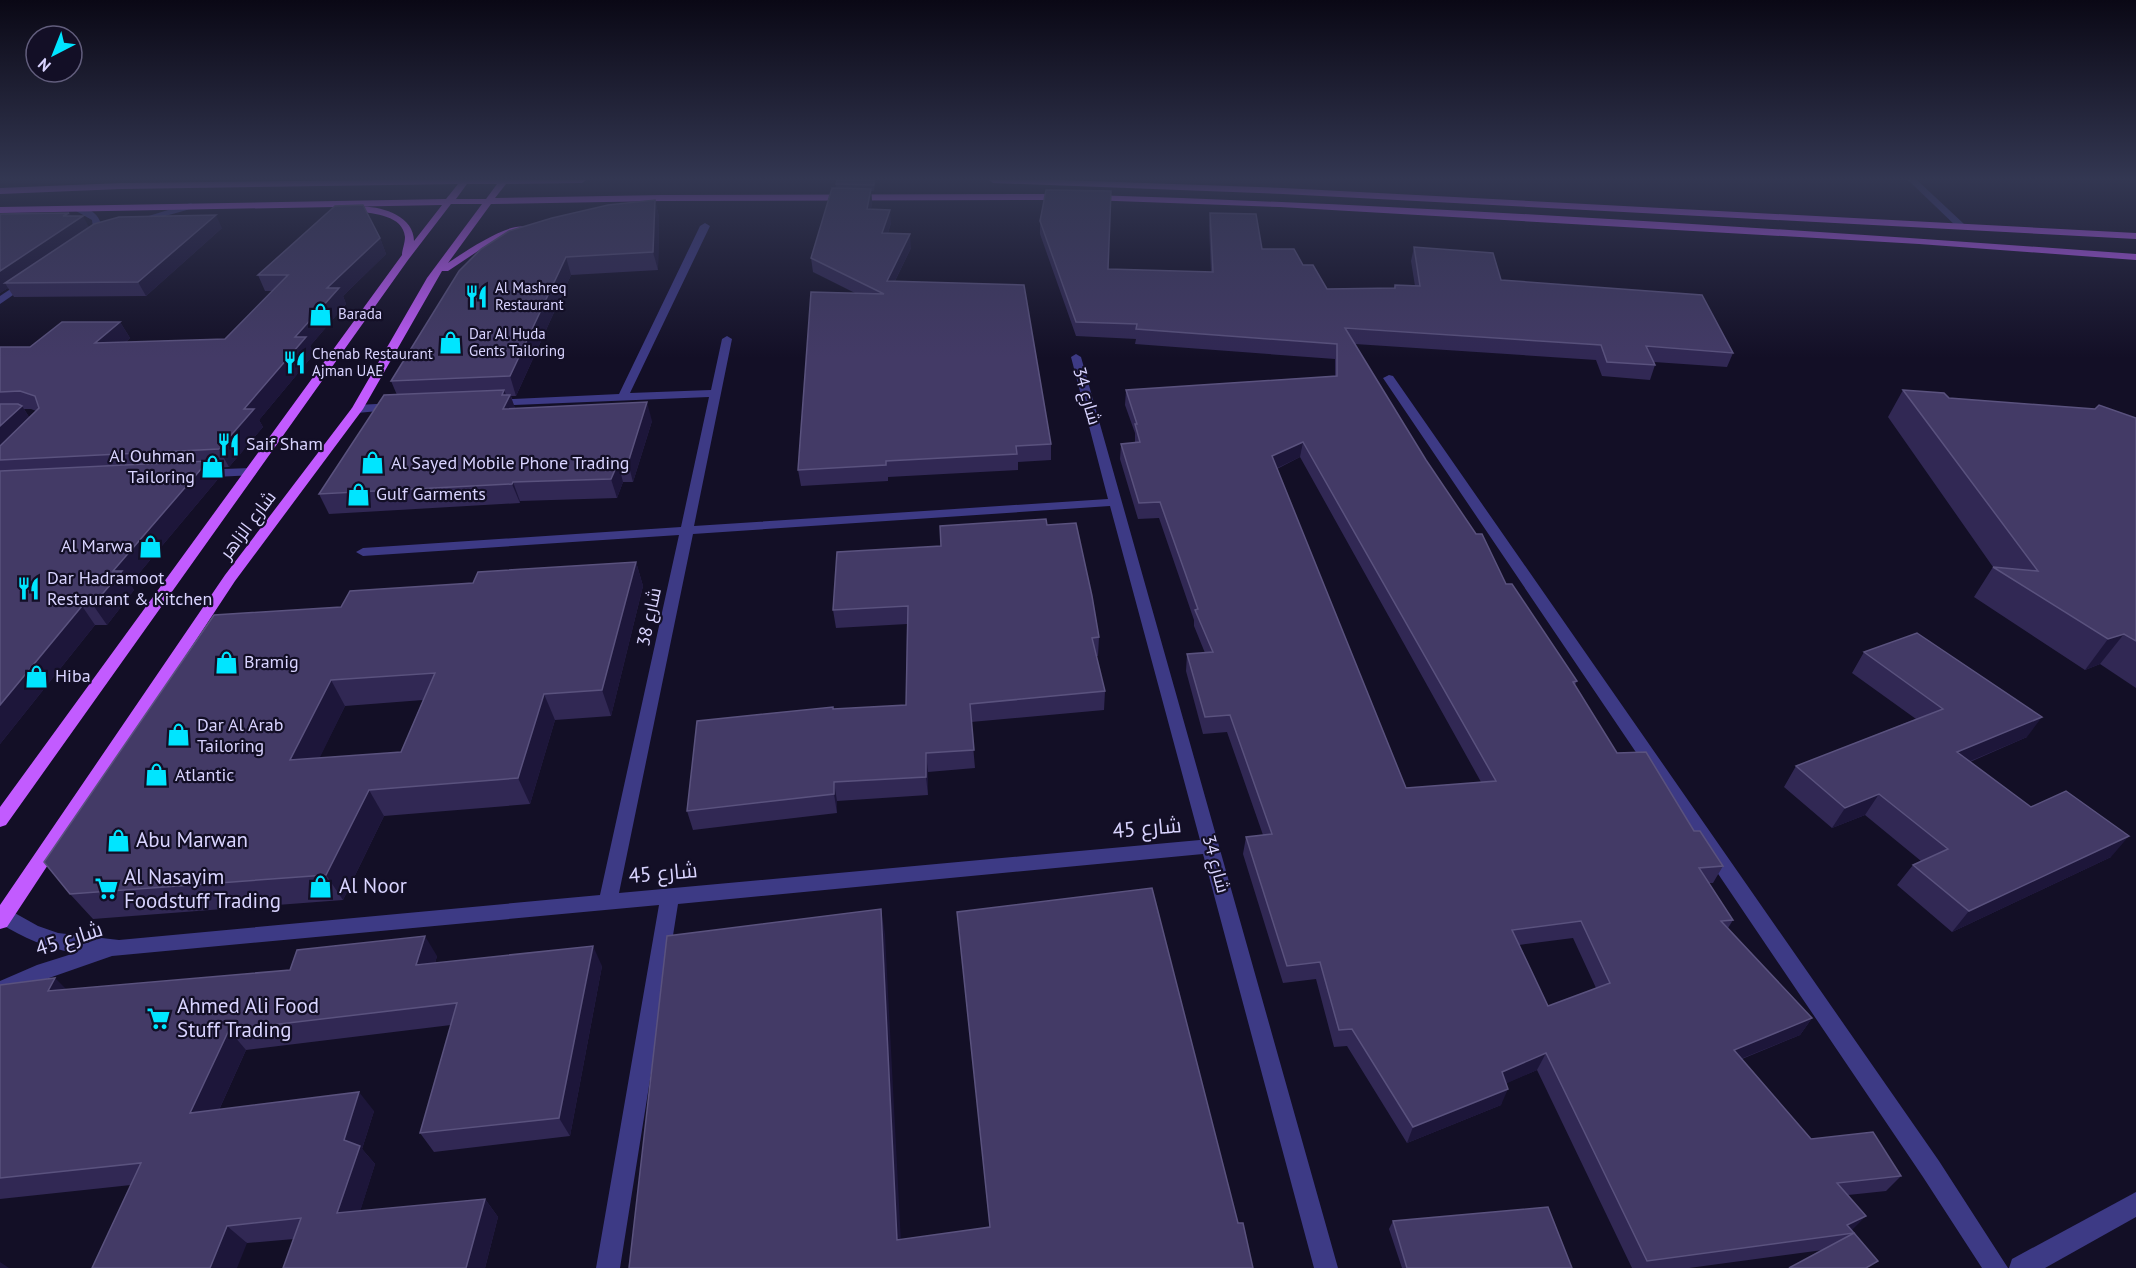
<svg xmlns="http://www.w3.org/2000/svg" width="2136" height="1268" viewBox="0 0 2136 1268" font-family="'PT Sans',Cairo,sans-serif">
  <style>
    .lines { fill: none; stroke-linecap: round; stroke-linejoin: round }
    .minor { fill: #3d3a85; fill-rule: evenodd }
    .major { fill: #c25bff; fill-rule: evenodd }
    .wall { fill: #312854; fill-rule: evenodd }
    .shaded-wall { fill: #1d163a }
    .building { fill: #433a66; stroke: #5a527e; stroke-width: 1.5; fill-rule: evenodd }
    .labels { text-anchor: middle; stroke-width: 4.5; stroke-linejoin: round; paint-order: stroke }
    .far-poi-label { font-size: 15px; fill: #d9d4ff; stroke: #130f26; text-anchor: start }
    .street-label { font-size: 18px; fill: #d9d4ff; stroke: #130f26 }
    .poi-label { font-size: 18px; fill: #d9d4ff; stroke: #130f26; text-anchor: start }
    .near-street-label { font-size: 21px; fill: #d9d4ff; stroke: #130f26 }
    .near-poi-label { font-size: 21px; fill: #d9d4ff; stroke: #130f26; text-anchor: start }
  </style>
  <rect width="100%" height="100%" fill="#130f26"/>
  <g class="lines">
    <g class="minor">
      <path d="M1908 180H1917L1964 224V228H1958Z"/>
      <path d="M191 203 195 206 194 208 133 225 129 222Z"/>
      <path d="M76 207C91 206 106 219 100 235H94L92 220 76 211Z"/>
      <path d="M705 223 710 226 630 393 711 390 722 339 727 336 732 339 694 526 1108 499 1071 357 1076 354 1081 357 1338 1268H1314L1203 854 678 904 620 1268H596L659 905 112 956 49 978 0 1000V981L37 965 75 953C47 948 23 938 0 923V908L4 907 38 926 58 933 119 940 600 895 679 535 363 556 356 552 363 548 681 527 709 397 492 406 486 403 492 400 619 394 700 226ZM1110 506 1200 840 619 893 693 534Z"/>
      <path d="M24 280 32 282 0 304V296Z"/>
      <path d="M1389 375 1393 376 1939 1161 2008 1268H1982L1923 1177 1383 378Z"/>
      <path d="M396 403 400 405V409L357 413 351 409 357 405Z"/>
      <path d="M251 468 255 469 257 472 255 475 195 478 189 474 195 470Z"/>
      <path d="M2136 1192V1217L2045 1268H2009L2012 1259Z"/>
    </g>
    <g class="major">
      <path d="M384 180H586L582 183 506 184 495 198 662 195 1065 194 1069 197 1065 200 662 201 491 204 448 263C461 254 513 219 526 228L484 247 448 271H442L363 409 235 581 7 927 0 929V905L225 575 352 408 427 278 482 204H451L408 260 6 825 0 827V807L402 255C402 250 405 243 405 237 403 215 374 214 358 211V207C379 205 414 215 414 241L442 205 0 213V207L446 199 458 184 121 189 0 194V188L121 183ZM467 184H497L486 199H456Z"/>
      <path d="M989 180H1061L1283 188 2136 233V239L1283 194 993 183Z"/>
      <path d="M1092 195C1440 206 1789 229 2136 254V260L1919 244 1280 207 1089 200 1088 198Z"/>
    </g>
  </g>
  <g class="wall">
    <path d="M876 180 874 191H871L872 202 871 209 891 223 888 233 911 248 895 281 1051 444V460L1018 462V470L888 477V481L801 486 798 470 855 293 813 272 811 258 836 188V184Z"/>
    <path d="M655 200 659 217 658 270 571 275 516 396H511L515 409 652 421 633 482H623L617 498 520 501V503L329 514 319 494 397 395 391 381 459 271Z"/>
    <path d="M69 213 71 216 89 227 222 228 146 296 14 297 8 288 0 293V214Z"/>
    <path d="M1210 213 1262 249 1303 265 1327 289 1394 288 1395 285 1415 286 1411 261 1414 247 1501 280 1733 353 1727 367 1654 362 1655 365 1650 380 1602 376 1596 360 1355 344 1426 460 1506 584 1577 681 1575 685 1617 753 1694 831 1723 866 1713 883H1709L1733 920 1728 928 1812 1018 1800 1035 1742 1059 1811 1139 1901 1176 1886 1191 1848 1195 1851 1230 1854 1233 1823 1250 1689 1268H1632L1537 1070 1506 1083 1501 1105 1407 1143 1347 1046 1334 1047 1316 979 1283 983 1243 854 1246 837 1263 835 1227 732 1203 734 1186 671 1187 654 1205 653 1194 626V620L1159 518 1138 519 1120 459 1121 444 1135 443V433L1125 405 1126 390 1335 376V359L1135 344 1136 339 1076 336 1040 234V221L1108 269 1211 272 1209 226ZM1300 457 1481 782 1406 788 1277 469ZM1573 938 1596 988 1548 1006 1519 945Z"/>
    <path d="M380 238 386 254 343 296 346 304 310 346 314 354 259 420 263 427 229 467 212 468 218 479 130 584 134 590 107 625H95L0 744V347H30L120 322 130 338 126 342 225 339 272 291H265L258 275ZM24 409H31L36 411 29 417Z"/>
    <path d="M1903 390 1949 398 2136 418V688L2100 664 2085 670 1974 597 1993 567 1888 417Z"/>
    <path d="M1047 525 1099 637 1098 656H1096L1105 691 1104 710 971 722 975 768 928 772V795L837 801V813L693 830 687 811 833 709 906 705 907 624 836 628 833 610 941 546Z"/>
    <path d="M636 562 643 586 611 716 555 720 530 804 384 816 343 900 93 919 70 894 341 607 473 583ZM423 700 401 752 319 758 345 706Z"/>
    <path d="M1864 652 2027 737 1970 762 2031 807 2111 857 1952 932 1897 885 1913 865 1921 861 1865 815 1832 828 1784 787 1796 766 1916 719 1852 673Z"/>
    <path d="M437 956 435 963 602 966 570 1136 434 1152 420 1133 451 1025 246 1050 219 1110 374 1111 362 1149 375 1164 360 1211 485 1199 498 1217 485 1268H283L294 1239 247 1243 131 1185 0 1199V985L67 990 290 970Z"/>
    <path d="M1393 1221 1572 1268H1402L1389 1229Z"/>
  </g>
  <g class="shaded-wall">
    <path d="M874 180H876L874 191Z"/>
    <path d="M871 189 872 202 868 222 867 209Z"/>
    <path d="M655 200 659 217 658 270 653 252Z"/>
    <path d="M890 210 891 223 883 247 882 233Z"/>
    <path d="M69 213 74 222 83 216 91 231 5 283 8 288 0 293V271L63 216Z"/>
    <path d="M216 215 222 228 146 296 138 282Z"/>
    <path d="M910 234 911 248 888 295 887 281Z"/>
    <path d="M380 238 386 254 343 296 346 304 310 346 314 354 259 420 263 427 229 467 219 449 244 409 295 337 327 288Z"/>
    <path d="M566 257 571 275 516 396 510 376Z"/>
    <path d="M120 322 130 338 105 360 95 343Z"/>
    <path d="M504 390 508 399 510 395 517 413 503 409 502 395Z"/>
    <path d="M647 402 652 421 633 482 628 463Z"/>
    <path d="M22 406 33 423 0 456V426Z"/>
    <path d="M1303 442 1300 457 1269 472 1272 456Z"/>
    <path d="M208 461 218 479 130 584 134 590 107 625 93 605 113 571Z"/>
    <path d="M618 463 623 482 617 498 611 479Z"/>
    <path d="M513 482 520 501V503L512 484Z"/>
    <path d="M636 562 643 586 611 716 602 690Z"/>
    <path d="M82 606 95 625 0 744V705Z"/>
    <path d="M2124 634 2100 664 2085 670 2108 639Z"/>
    <path d="M331 680 345 706 306 786 290 760Z"/>
    <path d="M544 694 555 720 530 804 518 778Z"/>
    <path d="M2042 717 2027 737 1942 773 1957 752Z"/>
    <path d="M926 753 928 772V795L926 777Z"/>
    <path d="M834 782 837 801V813L834 794Z"/>
    <path d="M369 790 384 816 343 900 326 875Z"/>
    <path d="M1879 794 1865 815 1832 828 1845 808Z"/>
    <path d="M2129 836 2111 857 1952 932 1969 911Z"/>
    <path d="M881 909 885 934 902 1262 897 1240Z"/>
    <path d="M425 936 437 956 429 985 416 965Z"/>
    <path d="M593 946 602 966 570 1136 559 1118Z"/>
    <path d="M55 978 75 998 48 991Z"/>
    <path d="M1812 1018 1800 1035 1723 1066 1734 1050Z"/>
    <path d="M229 1030 246 1050 209 1132 190 1113Z"/>
    <path d="M1546 1053 1537 1070 1494 1089 1502 1072Z"/>
    <path d="M1508 1089 1501 1105 1407 1143 1413 1127Z"/>
    <path d="M359 1092 374 1111 362 1149 375 1164 354 1231 337 1213 344 1140Z"/>
    <path d="M485 1199 498 1217 485 1268H466Z"/>
    <path d="M1866 1216 1851 1231 1847 1225Z"/>
    <path d="M227 1226 247 1243 237 1268H210Z"/>
    <path d="M0 1262 9 1268H0Z"/>
  </g>
  <g class="building">
    <path d="M837 180H874V185L836 184Z"/>
    <path d="M832 188 871 189 867 209 890 210 882 233 910 234 887 281 1024 285 1051 444 1016 446 1017 454 886 461V465L798 470 811 292 884 294 811 258Z"/>
    <path d="M1046 190 1111 191 1108 269 1213 272 1210 213 1256 214 1262 249H1294L1303 265H1313L1327 289 1395 288V285L1420 286 1414 247 1493 253 1501 280 1702 295 1733 353 1646 346 1655 365 1607 362 1601 345 1345 328 1426 460 1476 534H1482L1506 584H1512L1577 681 1573 682 1617 753 1646 752 1694 831H1700L1723 866 1699 868 1733 920 1721 921 1812 1018 1734 1050 1811 1139 1873 1132 1901 1176 1837 1183 1866 1216 1847 1225 1854 1233 1647 1261 1546 1053 1502 1072 1508 1089 1413 1127 1352 1029 1339 1030 1320 962 1287 966 1246 837 1272 834 1230 715 1205 717 1187 654 1213 652 1195 610 1198 609 1160 502 1139 503 1121 444 1140 442 1135 424H1137L1126 390 1337 376V344L1136 329 1137 324 1076 322 1040 221ZM1303 442 1496 781 1406 788 1272 456ZM1581 921 1610 983 1548 1006 1512 930Z"/>
    <path d="M655 200 653 252 566 257 510 376 391 381 459 271 481 249 509 231 552 218 608 205Z"/>
    <path d="M363 205 380 238 327 288H339L295 337H306L244 409H254L219 449 0 460V446L39 408 35 396 20 391 0 392V347H30L62 322H120L95 343 225 339 288 275H258L335 206Z"/>
    <path d="M69 213 63 216H83L0 271V214Z"/>
    <path d="M216 215 138 282 5 283 94 224 119 217Z"/>
    <path d="M504 390 502 395H510L503 409 647 402 628 463H618L611 479 513 482 512 484 319 494 384 395Z"/>
    <path d="M1903 390 1944 393 1949 398 2095 409 2099 405 2136 418V641L2124 634 2108 639 1993 567 2038 571Z"/>
    <path d="M0 404H18L22 406 0 426Z"/>
    <path d="M208 461 113 571H122L93 605 82 606 0 705V471Z"/>
    <path d="M1046 519 1047 525 1076 523 1092 596 1099 637 1092 638 1105 691 970 704 974 750 926 753V777L834 782V794L687 811 697 721 833 707V709L906 705 908 606 833 610 837 552 941 546 940 526Z"/>
    <path d="M636 562 602 690 544 694 518 778 369 790 326 875 70 894 44 862 214 615 341 607 350 591 473 583 478 572ZM435 673 401 752 290 760 331 680Z"/>
    <path d="M1917 633 2042 717 1957 752 2031 807 2066 791 2129 836 1969 911 1913 865 1948 849 1879 794 1845 808 1796 766 1943 709 1864 652Z"/>
    <path d="M1152 888 1238 1223H1243L1253 1268H629L667 936 881 909 897 1240 990 1227 957 912Z"/>
    <path d="M425 936 416 965 593 946 559 1118 420 1133 457 1003 229 1030 190 1113 359 1092 344 1140 360 1146 337 1213 485 1199 466 1268H283L301 1218 227 1226 210 1268H92L141 1163 0 1178V985L55 978 48 991 290 970 297 950Z"/>
    <path d="M1548 1207 1572 1268H1407L1393 1221Z"/>
    <path d="M1854 1233 1878 1261 1866 1268H1789Z"/>
  </g>
  <linearGradient id="sky" x2="0" y2="1"><stop stop-color="#0a0815"/><stop offset="0.5" stop-color="#333752"/><stop offset="1" stop-color="#333752" stop-opacity="0"/></linearGradient>
  <rect width="2136" height="358" fill="url(#sky)"/>
  <defs>
    <symbol id="restaurant-bare" viewBox="-9 -9 18 18"><path d="M-5-6h1v4h1v-4h1v4h1v-4h1v5L-1.5 .5V6h-2V.5L-5-1ZM5-6V6H3V1.5H1.5Q1.5-4 5-6Z" fill="#00e5ff" stroke="#130f26" stroke-width="2.5" paint-order="stroke"/></symbol>
    <symbol id="shop-bare" viewBox="-9 -9 18 18"><path d="M-5-2.5h2.3a2.7 3.5 0 0 1 5.4 0H5L5.5 6h-11ZM-1.5-2.5h3a1.5 2.3 0 0 0-3 0Z" fill="#00e5ff" stroke="#130f26" stroke-width="2.5" paint-order="stroke"/></symbol>
    <symbol id="supermarket-bare" viewBox="-9 -9 18 18"><path d="M-6-5.5h2.5l.6 2H6L4.5 2H-2.5L-4.4-4H-6ZM-1.5 3.2a1.3 1.3 0 1 0 .1 0ZM3 3.2a1.3 1.3 0 1 0 .1 0Z" fill="#00e5ff" stroke="#130f26" stroke-width="2.5" paint-order="stroke"/></symbol>
  </defs>
  <g fill-rule="evenodd">
    <use href="#restaurant-bare" x="460" y="280" width="33" height="33"/>
    <use href="#shop-bare" x="304" y="298" width="33" height="33"/>
    <use href="#shop-bare" x="434" y="326" width="33" height="33"/>
    <use href="#restaurant-bare" x="278" y="346" width="33" height="33"/>
    <use href="#restaurant-bare" x="212" y="428" width="33" height="33"/>
    <use href="#shop-bare" x="356" y="446" width="33" height="33"/>
    <use href="#shop-bare" x="196" y="450" width="33" height="33"/>
    <use href="#shop-bare" x="342" y="478" width="33" height="33"/>
    <use href="#shop-bare" x="134" y="530" width="33" height="33"/>
    <use href="#restaurant-bare" x="12" y="572" width="33" height="33"/>
    <use href="#shop-bare" x="210" y="646" width="33" height="33"/>
    <use href="#shop-bare" x="20" y="660" width="33" height="33"/>
    <use href="#shop-bare" x="162" y="718" width="33" height="33"/>
    <use href="#shop-bare" x="140" y="758" width="33" height="33"/>
    <use href="#shop-bare" x="102" y="824" width="33" height="33"/>
    <use href="#shop-bare" x="304" y="870" width="33" height="33"/>
    <use href="#supermarket-bare" x="90" y="872" width="33" height="33"/>
    <use href="#supermarket-bare" x="142" y="1002" width="33" height="33"/>
  </g>
  <g class="labels">
    <g class="far-poi-label">
      <text x="495" y="293">Al Mashreq<tspan x="495" dy="17">Restaurant</tspan></text>
      <text x="338" y="319">Barada</text>
      <text x="469" y="339">Dar Al Huda<tspan x="469" dy="17">Gents Tailoring</tspan></text>
      <text x="312" y="359">Chenab Restaurant<tspan x="312" dy="17">Ajman UAE</tspan></text>
    </g>
    <g class="street-label">
      <text transform="translate(1087 396) rotate(74)" y="6">شارع 34</text>
      <text transform="translate(248 525) rotate(-53)" y="6">شارع الزاهر</text>
      <text transform="translate(649 617) rotate(-78)" y="6">شارع 38</text>
      <text transform="translate(1216 864) rotate(75)" y="6">شارع 34</text>
    </g>
    <g class="poi-label">
      <text x="246" y="450">Saif Sham</text>
      <text x="195" y="462" text-anchor="end">Al Ouhman<tspan x="195" dy="21">Tailoring</tspan></text>
      <text x="391" y="469">Al Sayed Mobile Phone Trading</text>
      <text x="376" y="500">Gulf Garments</text>
      <text x="133" y="552" text-anchor="end">Al Marwa</text>
      <text x="47" y="584">Dar Hadramoot<tspan x="47" dy="21">Restaurant &amp; Kitchen</tspan></text>
      <text x="244" y="668">Bramig</text>
      <text x="55" y="682">Hiba</text>
      <text x="197" y="731">Dar Al Arab<tspan x="197" dy="21">Tailoring</tspan></text>
      <text x="175" y="781">Atlantic</text>
    </g>
    <g class="near-street-label">
      <text transform="translate(1147 828) rotate(-5)" y="7">شارع 45</text>
      <text transform="translate(663 873) rotate(-5)" y="7">شارع 45</text>
      <text transform="translate(69 939) rotate(-18)" y="7">شارع 45</text>
    </g>
    <g class="near-poi-label">
      <text x="136" y="847">Abu Marwan</text>
      <text x="124" y="884">Al Nasayim<tspan x="124" dy="24">Foodstuff Trading</tspan></text>
      <text x="339" y="893">Al Noor</text>
      <text x="177" y="1013">Ahmed Ali Food<tspan x="177" dy="24">Stuff Trading</tspan></text>
    </g>
  </g>
  <g transform="translate(54 54) rotate(222)"><circle r="28" fill="#130f26" stroke="#625e7d" stroke-width="1.5"/>
  <path d="M0-4.5L10 22L0 15L-10 22Z" fill="#00e5ff"/>
  <text y="-9" font-size="16" font-weight="bold" text-anchor="middle" fill="#d9d4ff">N</text>
  </g>
</svg>
